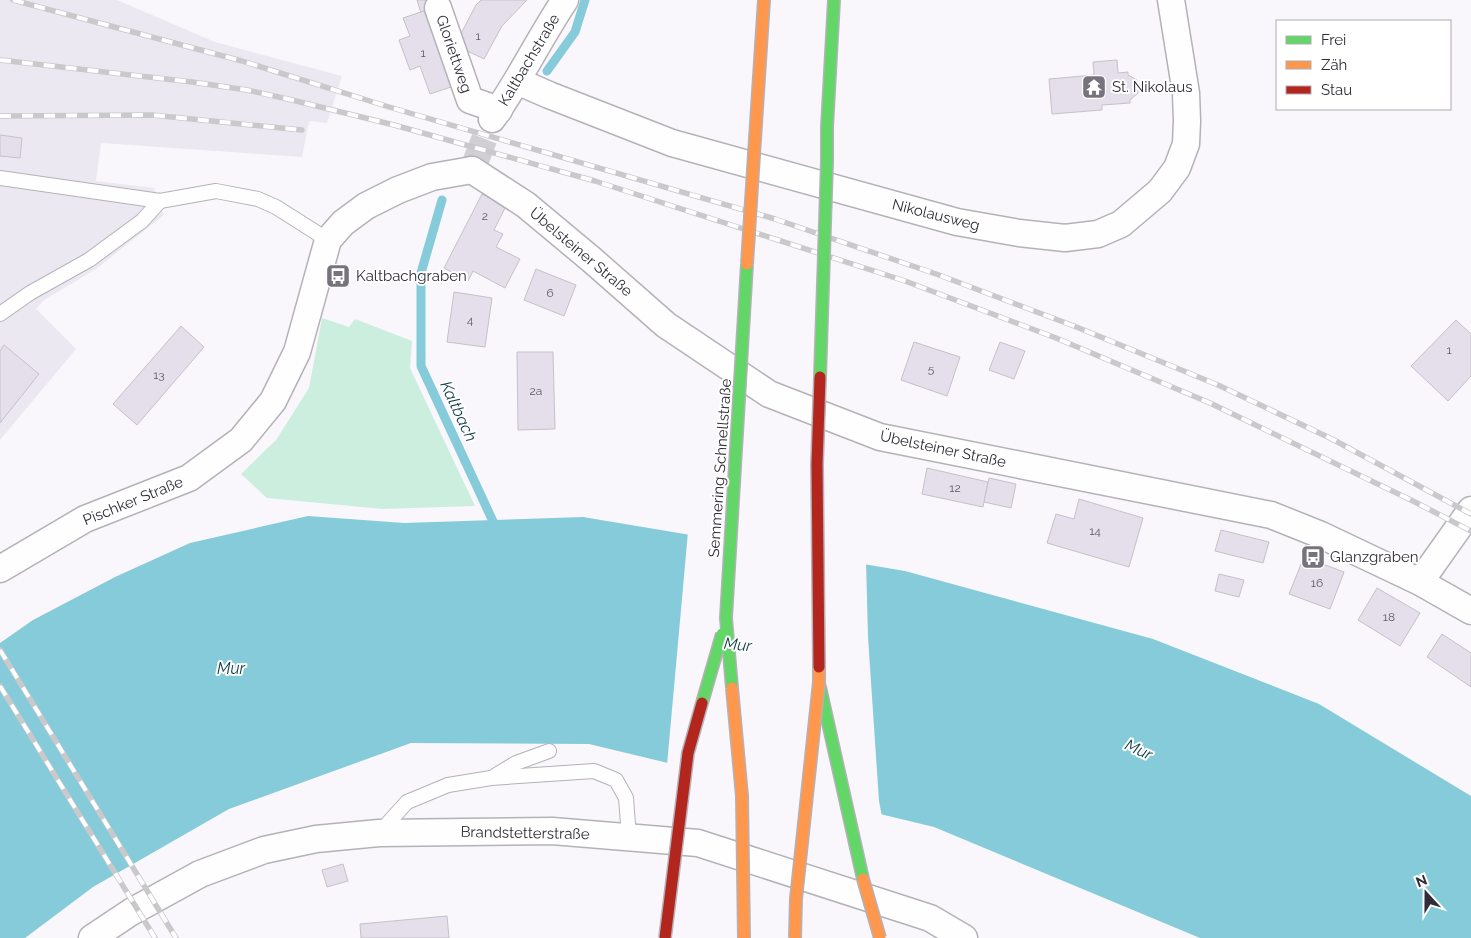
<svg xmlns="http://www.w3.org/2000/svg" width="1471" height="938" viewBox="0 0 1471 938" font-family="Raleway,sans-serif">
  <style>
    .built { fill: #ece8f2 }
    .green { fill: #cbeedf }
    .water { fill: #85cbd9 }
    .pier { fill: #f9f7fb }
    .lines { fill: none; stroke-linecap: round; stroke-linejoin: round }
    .stream { stroke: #85cbd9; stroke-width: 9 }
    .building { fill: #e4dfea; stroke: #c5c1c9 }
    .street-tunnel { stroke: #d1ced4; stroke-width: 26; stroke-dasharray: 26 13; stroke-linecap: butt }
    .lane-casing { stroke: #b4b1b8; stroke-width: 16 }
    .street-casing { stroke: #b4b1b8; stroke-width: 29 }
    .fast-casing { stroke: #b4b1b8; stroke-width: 14 }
    .slow-casing { stroke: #b4b1b8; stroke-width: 14 }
    .lane { stroke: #fefefe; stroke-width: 14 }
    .street { stroke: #fefefe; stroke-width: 26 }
    .fast { stroke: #63d668; stroke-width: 11 }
    .slow { stroke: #ff974d; stroke-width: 11 }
    .rail-casing { stroke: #c9c8cb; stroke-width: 5.5 }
    .rail { stroke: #fff; stroke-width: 4; stroke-dasharray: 11; stroke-linecap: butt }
    .fast-bridge-casing { stroke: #b4b1b8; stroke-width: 14; stroke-linecap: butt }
    .slow-bridge-casing { stroke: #b4b1b8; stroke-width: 14; stroke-linecap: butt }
    .jam-bridge-casing { stroke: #b4b1b8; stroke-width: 14; stroke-linecap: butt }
    .fast-bridge { stroke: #63d668; stroke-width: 11 }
    .slow-bridge { stroke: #ff974d; stroke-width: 11 }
    .jam-bridge { stroke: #b3261e; stroke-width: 11 }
    .labels { text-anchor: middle; stroke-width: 4; stroke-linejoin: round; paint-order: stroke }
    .number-label { font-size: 12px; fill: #605a66 }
    .street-label { font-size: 15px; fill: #312c37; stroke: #fff }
    .poi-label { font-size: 15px; fill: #312c37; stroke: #fff; text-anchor: start }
    .water-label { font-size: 16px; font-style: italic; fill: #0b3b43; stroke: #fff }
  </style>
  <rect width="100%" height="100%" fill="#f9f7fb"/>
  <path class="built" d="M0 0H117L215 42 342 76 327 123 309 121 302 157 101 143 96 181 154 188 164 215 96 269 44 300 36 309 76 349 0 440Z"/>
  <path class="green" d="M322 318 349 327 355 319 412 341 410 368 475 506 383 509 267 498 241 474 276 440 309 388Z"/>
  <path class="water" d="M308 516 404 523 583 517 905 571 1153 639 1319 704 1471 796V938H1200L934 827 589 744 411 743 229 809 93 887 25 938H0V643L33 620 115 577 190 543Z"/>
  <path class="pier" d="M688 532 866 561 868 637 879 801 882 817 667 765Z"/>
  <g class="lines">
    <g class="stream">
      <path d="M547 71 575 32 585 0"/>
      <path d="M442 200 421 273V366L497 530"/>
    </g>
  </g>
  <g class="building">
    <path d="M417 0H434L427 10 421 13Z"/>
    <path d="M481 0H527L502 26 484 59 455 45 476 5Z"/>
    <path d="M427 10 454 86 430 94 420 66 410 70 399 40 410 36 403 18Z"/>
    <path d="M1117 60 1118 73 1128 72V75L1137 80 1138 93 1130 100V103L1102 105V110L1052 114 1049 79 1094 75 1093 62Z"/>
    <path d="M0 135 22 138 20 158 0 156Z"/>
    <path d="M482 194 506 206 494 230 503 234 496 247 520 259 505 288 473 271 468 281 444 268Z"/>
    <path d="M536 269 576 285 564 316 524 300Z"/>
    <path d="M454 292 492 298 485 347 447 342Z"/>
    <path d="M1456 320 1471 334V376L1448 401 1411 366Z"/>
    <path d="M181 326 204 347 137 425 113 404Z"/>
    <path d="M914 342 960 357 947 396 901 380Z"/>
    <path d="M1000 342 1025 351 1014 379 989 370Z"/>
    <path d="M4 345 39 374 0 423V351Z"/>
    <path d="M517 352H553L555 429 518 430Z"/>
    <path d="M927 468 988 482 983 507 922 494Z"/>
    <path d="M989 478 1016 484 1011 508 984 502Z"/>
    <path d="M1079 499 1143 518 1129 567 1047 543 1056 514 1074 519Z"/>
    <path d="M1221 530 1269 542 1263 563 1215 551Z"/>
    <path d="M1304 557 1344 572 1330 609 1289 594Z"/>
    <path d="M1219 574 1244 580 1239 597 1215 591Z"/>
    <path d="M1377 588 1420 613 1400 646 1358 620Z"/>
    <path d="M1442 634 1471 653V687L1427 657Z"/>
    <path d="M343 864 348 881 327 887 322 870Z"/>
    <path d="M447 916 449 938H361L360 924Z"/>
  </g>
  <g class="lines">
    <path class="street-tunnel" d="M475 163 492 119"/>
    <defs>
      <g id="lane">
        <path d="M0 178 160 201 216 191 258 199 276 207 328 240"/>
        <path d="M0 314 30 293 89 260 142 221 160 201"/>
        <path d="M493 777 516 763 549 751"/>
        <path d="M379 833 407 802 448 785 491 778 594 771 616 780 626 798 629 837"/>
      </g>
      <g id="street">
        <path d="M438 8 470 100 499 110"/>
        <path d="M517 81 549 95 672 143 957 222 1019 233 1065 238 1098 234 1121 224 1160 191 1177 168 1186 144 1187 121 1186 93 1171 0"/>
        <path d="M492 119C519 81 539 39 565 0"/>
        <path d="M472 170 526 205 592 260 666 325 769 394 880 437 1271 515 1321 535 1420 582 1471 611"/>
        <path d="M0 569 85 519 189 478 241 440 273 401 297 352 328 240 343 223 366 206 398 190 432 177 472 170"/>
        <path d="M1420 582 1471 510"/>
        <path d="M92 938 131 912 200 874 264 850 316 839 379 833 552 831 698 843 930 918 964 938"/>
      </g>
      <g id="fast">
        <path d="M827 162V127L834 0"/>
        <path d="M820 687 863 879"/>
      </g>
      <path id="slow" d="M755 139 764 0"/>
    </defs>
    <use href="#lane" class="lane-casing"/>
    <use href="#street" class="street-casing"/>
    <use href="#fast" class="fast-casing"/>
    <use href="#slow" class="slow-casing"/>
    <use href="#lane" class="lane"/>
    <use href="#street" class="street"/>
    <use href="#fast" class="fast"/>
    <use href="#slow" class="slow"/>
    <defs>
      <g id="rail">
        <path d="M13 0 242 61 389 107 775 219 939 275 1074 326 1218 385 1332 439 1471 514"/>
        <path d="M0 60 192 82 247 90 292 100 394 125 595 181 905 281 1056 338 1210 403 1413 501 1471 531"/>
        <path d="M0 116 152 115 302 130"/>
        <path d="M0 650 176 938"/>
        <path d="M0 686 155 938"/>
      </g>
    </defs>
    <use href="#rail" class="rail-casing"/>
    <use href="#rail" class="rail"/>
    <defs>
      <g id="fast-bridge">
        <path d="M820 377 827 162"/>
        <path d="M732 688 726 618 747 264"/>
        <path d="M702 703 722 634"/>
      </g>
      <g id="slow-bridge">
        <path d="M747 264 755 139"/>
        <path d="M732 688 742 796 744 938"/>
        <path d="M863 879 880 938"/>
        <path d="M795 938 796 899 819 682V667"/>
      </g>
      <g id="jam-bridge">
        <path d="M819 667 817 464 820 377"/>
        <path d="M665 938 688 753 702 703"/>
      </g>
    </defs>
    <use href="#fast-bridge" class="fast-bridge-casing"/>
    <use href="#slow-bridge" class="slow-bridge-casing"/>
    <use href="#jam-bridge" class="jam-bridge-casing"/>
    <use href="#fast-bridge" class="fast-bridge"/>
    <use href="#slow-bridge" class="slow-bridge"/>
    <use href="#jam-bridge" class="jam-bridge"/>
  </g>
  <defs>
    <symbol id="temple-square" viewBox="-11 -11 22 22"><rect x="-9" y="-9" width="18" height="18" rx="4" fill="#77737c" stroke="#fff"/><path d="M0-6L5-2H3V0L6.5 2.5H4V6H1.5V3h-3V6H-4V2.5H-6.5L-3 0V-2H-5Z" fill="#fff"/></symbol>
    <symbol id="bus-square" viewBox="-11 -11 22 22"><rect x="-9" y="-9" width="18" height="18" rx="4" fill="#77737c" stroke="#fff"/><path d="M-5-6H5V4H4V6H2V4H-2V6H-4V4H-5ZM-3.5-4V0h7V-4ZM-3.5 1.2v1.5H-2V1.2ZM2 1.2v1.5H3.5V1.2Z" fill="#fff"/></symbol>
  </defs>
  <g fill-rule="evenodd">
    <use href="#temple-square" x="1080" y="73" width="28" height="28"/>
    <use href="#bus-square" x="324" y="262" width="28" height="28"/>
    <use href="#bus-square" x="1299" y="543" width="28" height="28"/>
  </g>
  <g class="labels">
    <g class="number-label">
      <text x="478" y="40">1</text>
      <text x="423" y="57">1</text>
      <text x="485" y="220">2</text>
      <text x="550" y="297">6</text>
      <text x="470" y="324">4</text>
      <text x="1449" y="354">1</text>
      <text x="931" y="373">5</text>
      <text x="159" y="379">13</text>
      <text x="536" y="395">2a</text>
      <text x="955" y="492">12</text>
      <text x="1095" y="535">14</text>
      <text x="1317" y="587">16</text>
      <text x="1389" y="621">18</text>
    </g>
    <g class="street-label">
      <text transform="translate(454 54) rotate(71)" y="5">Gloriettweg</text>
      <text transform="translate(529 60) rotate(-59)" y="5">Kaltbachstraße</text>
      <text transform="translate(936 215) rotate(14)" y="5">Nikolausweg</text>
      <text transform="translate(581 252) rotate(40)" y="5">Übelsteiner Straße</text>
      <text transform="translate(943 449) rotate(12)" y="5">Übelsteiner Straße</text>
      <text transform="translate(720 468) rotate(-86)" y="5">Semmering Schnellstraße</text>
      <text transform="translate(133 501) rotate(-22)" y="5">Pischker Straße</text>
      <text transform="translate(525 833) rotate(1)" y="5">Brandstetterstraße</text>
    </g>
    <g class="poi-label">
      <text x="1112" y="92">St. Nikolaus</text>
      <text x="356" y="281">Kaltbachgraben</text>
      <text x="1330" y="562">Glanzgraben</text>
    </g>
    <g class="water-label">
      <text transform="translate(459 411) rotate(65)" y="6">Kaltbach</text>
      <text transform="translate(738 644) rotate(6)" y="6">Mur</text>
      <text x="231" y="674">Mur</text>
      <text transform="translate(1139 749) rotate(25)" y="6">Mur</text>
    </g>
  </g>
  <rect x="1276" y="20" width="175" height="90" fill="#ffffff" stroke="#adabaf"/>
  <rect x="1286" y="36" width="25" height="8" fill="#63d668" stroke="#adabaf"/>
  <text x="1321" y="45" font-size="15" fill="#312c37">Frei</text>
  <rect x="1286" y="61" width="25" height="8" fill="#ff974d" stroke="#adabaf"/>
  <text x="1321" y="70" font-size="15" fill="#312c37">Zäh</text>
  <rect x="1286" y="86" width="25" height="8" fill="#b3261e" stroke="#adabaf"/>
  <text x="1321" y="95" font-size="15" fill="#312c37">Stau</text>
  <g transform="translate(1426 893) rotate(339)" stroke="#ffffff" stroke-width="4" paint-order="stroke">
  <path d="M0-4L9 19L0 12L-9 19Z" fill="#312c37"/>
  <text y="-8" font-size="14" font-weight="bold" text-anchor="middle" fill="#312c37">N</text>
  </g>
</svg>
